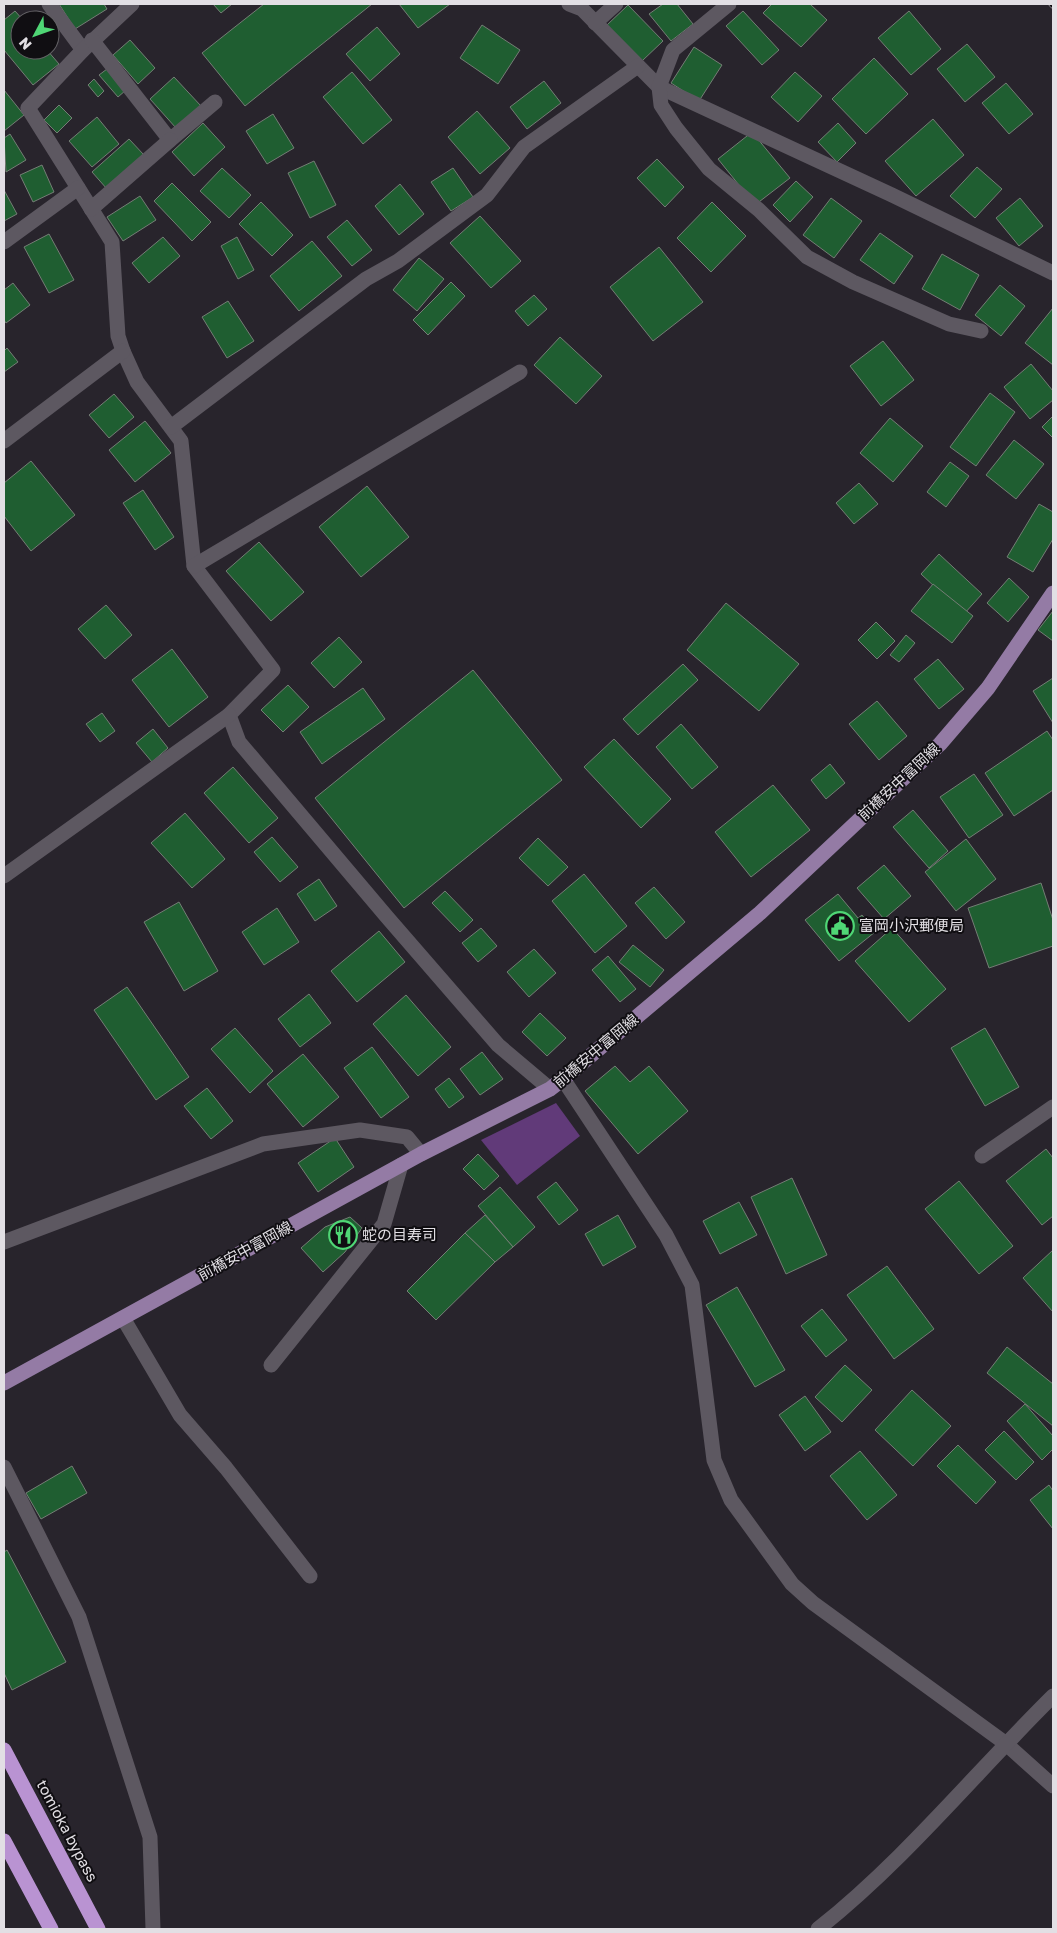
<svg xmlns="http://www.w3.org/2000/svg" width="1057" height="1933" viewBox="0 0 1057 1933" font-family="'Golos Text','Noto Sans JP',sans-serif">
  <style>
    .green { fill: #613a79 }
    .building { fill: #1f5e31; stroke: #747d75 }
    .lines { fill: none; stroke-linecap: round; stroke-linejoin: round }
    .minor { stroke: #5d5861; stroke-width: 15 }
    .major { stroke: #947ba5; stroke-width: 15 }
    .highway { stroke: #b993d2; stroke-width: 15 }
    .rail-casing { stroke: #88848b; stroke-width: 5.5 }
    .rail { stroke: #100e12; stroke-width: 4; stroke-dasharray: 11; stroke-linecap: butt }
    .labels { text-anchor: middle; stroke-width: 4; stroke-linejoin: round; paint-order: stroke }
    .street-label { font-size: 15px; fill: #e2dfe4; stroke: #100e12 }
    .poi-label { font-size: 15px; fill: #e2dfe4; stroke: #100e12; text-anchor: start }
  </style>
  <rect width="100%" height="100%" fill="#28242c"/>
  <path class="green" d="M556 1103 580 1136 517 1185 481 1140Z"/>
  <g class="building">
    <path d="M59 4H104L107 9 75 29Z"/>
    <path d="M213 4H232L221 13Z"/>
    <path d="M264 4H372L245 106 202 53Z"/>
    <path d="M399 4H450L418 28Z"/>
    <path d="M663 4H677L693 24 671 41 649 14Z"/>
    <path d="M772 4H810L827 20 801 47 763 13Z"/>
    <path d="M628 5 663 41 642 61 607 25Z"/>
    <path d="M15 11 23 20H20V50H47L59 64 33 85 4 50V20Z"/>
    <path d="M743 11 779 50 762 65 726 26Z"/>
    <path d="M909 11 941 49 911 75 878 38Z"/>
    <path d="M482 25 520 50 498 84 460 58Z"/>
    <path d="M377 27 400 54 370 81 346 54Z"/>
    <path d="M130 40 155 68 138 84 113 55Z"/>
    <path d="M967 44 995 77 965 102 937 69Z"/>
    <path d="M694 47 722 65 699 101 671 83Z"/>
    <path d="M874 58 908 94 866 134 832 99Z"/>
    <path d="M107 69 126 90 118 97 99 75Z"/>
    <path d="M352 72 392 120 363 144 323 97Z"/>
    <path d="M795 72 822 96 798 122 771 97Z"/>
    <path d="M174 77 201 106 176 128 150 99Z"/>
    <path d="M94 79 104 91 98 97 88 85Z"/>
    <path d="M544 81 561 103 527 129 510 107Z"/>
    <path d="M1006 83 1033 114 1009 134 982 103Z"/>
    <path d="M4 90 24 115 4 131Z"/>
    <path d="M59 105 72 118 57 133 44 120Z"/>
    <path d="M477 111 510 148 480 174 448 137Z"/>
    <path d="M273 114 294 148 267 164 246 131Z"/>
    <path d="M97 117 119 144 92 167 69 141Z"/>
    <path d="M933 119 964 155 916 196 885 161Z"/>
    <path d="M203 123 225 147 194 176 172 152Z"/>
    <path d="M838 123 856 143 837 162 818 142Z"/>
    <path d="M752 132 790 178 755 205 718 159Z"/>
    <path d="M10 134 26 160 6 172 4 138Z"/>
    <path d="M129 139 144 155 107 189 92 172Z"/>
    <path d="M657 159 684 187 665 207 637 178Z"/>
    <path d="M314 161 336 205 310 218 288 173Z"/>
    <path d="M42 165 54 192 33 202 20 175Z"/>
    <path d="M977 167 1002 189 975 218 950 196Z"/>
    <path d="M222 168 251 195 229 218 200 191Z"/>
    <path d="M453 168 473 197 451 211 431 182Z"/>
    <path d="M796 181 813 197 790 222 773 205Z"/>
    <path d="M172 183 211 222 192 241 154 201Z"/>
    <path d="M400 184 424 214 399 235 375 206Z"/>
    <path d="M4 190 17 214 4 221Z"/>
    <path d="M140 196 156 220 123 241 107 217Z"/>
    <path d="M831 198 862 221 834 258 803 235Z"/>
    <path d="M1020 198 1043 226 1019 246 996 218Z"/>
    <path d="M261 202 293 235 272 256 239 224Z"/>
    <path d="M712 202 746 236 711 272 677 238Z"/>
    <path d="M480 216 521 261 491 288 450 243Z"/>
    <path d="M347 220 372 250 352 266 327 237Z"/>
    <path d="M880 233 913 256 894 284 860 260Z"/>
    <path d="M49 234 74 280 49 293 24 247Z"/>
    <path d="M163 237 180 256 149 283 132 263Z"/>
    <path d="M237 237 254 270 238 279 221 246Z"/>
    <path d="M312 241 342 276 299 311 270 276Z"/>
    <path d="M659 247 703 302 653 341 610 287Z"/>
    <path d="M942 254 979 275 960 310 922 289Z"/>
    <path d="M419 258 444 279 417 311 393 290Z"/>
    <path d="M451 282 465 296 428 335 413 320Z"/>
    <path d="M13 283 30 305 6 323 4 320V290Z"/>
    <path d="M1000 285 1025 306 1001 336 975 315Z"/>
    <path d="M534 295 547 309 528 326 515 311Z"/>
    <path d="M228 301 254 341 227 358 202 317Z"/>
    <path d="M1053 308V365L1025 343Z"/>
    <path d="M560 337 602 376 576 404 534 365Z"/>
    <path d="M883 341 914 380 881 406 850 366Z"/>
    <path d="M7 348 18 362 4 372V351Z"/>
    <path d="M1031 364 1053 391V400L1030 419 1004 387Z"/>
    <path d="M990 393 1015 412 976 466 950 447Z"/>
    <path d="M114 394 134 417 109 438 89 415Z"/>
    <path d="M1053 416V438L1042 427Z"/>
    <path d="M890 418 923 446 893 482 860 453Z"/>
    <path d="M145 421 171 453 135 482 109 450Z"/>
    <path d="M1014 440 1044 464 1016 499 986 475Z"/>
    <path d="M31 461 75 515 31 551 4 516V483Z"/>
    <path d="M950 462 969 476 946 507 927 492Z"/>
    <path d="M859 483 878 504 854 524 836 503Z"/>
    <path d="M367 486 409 537 361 577 319 527Z"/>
    <path d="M143 490 174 537 155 550 123 503Z"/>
    <path d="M1039 504 1053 512V539L1033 572 1007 557Z"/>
    <path d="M259 542 304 592 271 621 226 571Z"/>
    <path d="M939 554 982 594 964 614 921 574Z"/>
    <path d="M1009 578 1029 597 1008 622 987 603Z"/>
    <path d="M933 584 973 616 952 643 911 611Z"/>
    <path d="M726 603 799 664 759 711 687 650Z"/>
    <path d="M106 605 132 635 105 659 78 629Z"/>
    <path d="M1053 611V641L1038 630Z"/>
    <path d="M876 622 895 641 877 659 858 640Z"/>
    <path d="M906 635 915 643 899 662 890 655Z"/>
    <path d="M339 637 362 662 334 688 311 663Z"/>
    <path d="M172 649 208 697 169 727 132 680Z"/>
    <path d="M938 659 964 689 939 709 914 679Z"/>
    <path d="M683 664 698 680 638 735 623 719Z"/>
    <path d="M473 670 562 780 404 908 315 798Z"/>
    <path d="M1053 678V723L1033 691Z"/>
    <path d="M288 685 309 707 283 732 261 710Z"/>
    <path d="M363 688 385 719 322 764 300 732Z"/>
    <path d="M877 701 907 736 879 760 849 724Z"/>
    <path d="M102 713 115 731 100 742 86 724Z"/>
    <path d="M681 724 718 767 692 789 656 747Z"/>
    <path d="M153 729 168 748 152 762 136 743Z"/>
    <path d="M1047 731 1053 740V790L1014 816 985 773Z"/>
    <path d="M614 739 671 799 641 828 584 767Z"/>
    <path d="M830 764 845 783 826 799 811 780Z"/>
    <path d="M233 767 278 818 249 843 204 793Z"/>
    <path d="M974 774 1003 815 969 838 940 797Z"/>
    <path d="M773 785 810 830 751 877 715 832Z"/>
    <path d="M913 810 948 851 929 868 893 827Z"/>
    <path d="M185 813 225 859 192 888 151 843Z"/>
    <path d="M272 837 298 867 280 882 254 852Z"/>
    <path d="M538 838 568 867 548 886 519 858Z"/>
    <path d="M966 839 996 879 956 911 925 872Z"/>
    <path d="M884 865 911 896 884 919 857 888Z"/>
    <path d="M584 874 627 926 595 953 552 901Z"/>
    <path d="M319 879 337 906 315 921 297 894Z"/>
    <path d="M1041 883 1053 920V946L989 968 968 908Z"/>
    <path d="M654 887 685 922 666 939 635 903Z"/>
    <path d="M445 891 473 920 460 932 432 903Z"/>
    <path d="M838 894 858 918 862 915 875 932 839 961 805 920Z"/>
    <path d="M179 902 218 971 184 991 144 922Z"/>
    <path d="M277 908 299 942 264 965 242 932Z"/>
    <path d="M481 928 497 946 478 962 462 943Z"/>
    <path d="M892 928 946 989 909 1022 855 961Z"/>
    <path d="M379 931 405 962 357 1002 331 971Z"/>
    <path d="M633 945 664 970 650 987 619 962Z"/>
    <path d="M534 949 556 973 529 997 507 972Z"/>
    <path d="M608 956 636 989 620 1002 592 970Z"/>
    <path d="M127 987 189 1077 156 1100 94 1010Z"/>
    <path d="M309 994 331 1023 300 1047 278 1019Z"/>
    <path d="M406 995 451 1047 418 1076 373 1024Z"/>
    <path d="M540 1013 566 1038 547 1056 522 1032Z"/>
    <path d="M235 1028 273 1071 250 1093 211 1049Z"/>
    <path d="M985 1028 1019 1087 985 1106 951 1048Z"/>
    <path d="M372 1047 409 1097 381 1118 344 1068Z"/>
    <path d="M482 1052 503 1079 480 1095 460 1069Z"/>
    <path d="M303 1054 339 1097 303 1127 267 1084Z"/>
    <path d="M615 1066 630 1082 649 1066 688 1111 638 1154 585 1091Z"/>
    <path d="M449 1078 464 1097 449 1108 435 1089Z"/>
    <path d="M207 1088 233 1121 211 1139 184 1106Z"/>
    <path d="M335 1138 354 1167 318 1192 298 1163Z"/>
    <path d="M1046 1149 1053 1158V1216L1042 1225 1006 1181Z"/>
    <path d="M478 1154 499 1176 484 1190 463 1169Z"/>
    <path d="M792 1178 827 1255 786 1274 751 1197Z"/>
    <path d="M959 1181 1013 1246 979 1274 925 1209Z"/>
    <path d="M556 1182 578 1210 559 1225 537 1197Z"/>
    <path d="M500 1187 535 1227 513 1247 478 1206Z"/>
    <path d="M739 1202 757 1235 720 1254 703 1221Z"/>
    <path d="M485 1215 513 1247 495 1262 465 1233Z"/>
    <path d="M618 1215 636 1247 603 1266 585 1234Z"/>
    <path d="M350 1217 362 1228 345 1252 323 1272 301 1248 325 1227Z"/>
    <path d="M465 1233 495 1262 436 1320 407 1291Z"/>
    <path d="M1053 1250V1312L1023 1278Z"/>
    <path d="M887 1266 934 1329 894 1359 847 1295Z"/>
    <path d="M737 1287 785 1370 755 1387 706 1305Z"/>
    <path d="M822 1309 847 1340 826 1357 801 1326Z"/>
    <path d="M1007 1347 1053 1384V1426L987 1373Z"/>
    <path d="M845 1365 872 1390 842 1422 815 1397Z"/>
    <path d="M912 1390 951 1426 913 1466 875 1430Z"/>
    <path d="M805 1396 831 1432 805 1451 779 1415Z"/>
    <path d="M1025 1404 1053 1436V1449L1042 1460 1007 1421Z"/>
    <path d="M1004 1431 1034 1462 1016 1480 985 1450Z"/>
    <path d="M958 1445 996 1482 976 1504 937 1466Z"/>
    <path d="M860 1451 897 1495 867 1520 830 1476Z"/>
    <path d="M72 1466 87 1493 41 1519 26 1493Z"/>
    <path d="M1049 1485 1053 1491V1529L1030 1500Z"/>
    <path d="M7 1550 66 1662 12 1690 4 1673V1552Z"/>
  </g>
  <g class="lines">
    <g class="minor">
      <path d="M49 4 83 50"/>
      <path d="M132 4 83 50 28 108 112 242 118 336 123 351 137 382 181 441 194 566 273 670 229 715 239 742 387 917 498 1045 550 1089"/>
      <path d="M569 4 582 9 659 87 892 195 1053 273"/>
      <path d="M729 4 673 50 659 87 661 105 676 128 709 169 759 210 807 257 853 282 949 324 981 331"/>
      <path d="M595 23 616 4"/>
      <path d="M92 40 170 140 215 102"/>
      <path d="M91 209 170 140"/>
      <path d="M4 242 78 188"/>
      <path d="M171 427 366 279 398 261 487 195 524 147 638 66"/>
      <path d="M4 441 123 351"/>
      <path d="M194 566 520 372"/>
      <path d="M4 876 229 715"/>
      <path d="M563 1079 666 1235 692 1285 714 1460 731 1500 792 1584 813 1603 1005 1743 1053 1786"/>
      <path d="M982 1156 1053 1107"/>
      <path d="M4 1242 263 1144 360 1130 407 1137 421 1154"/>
      <path d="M123 1318 180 1415 226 1468 310 1576"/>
      <path d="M271 1365 384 1224 401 1165"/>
      <path d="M4 1467 79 1617 150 1837 153 1929"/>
      <path d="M818 1929C905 1860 975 1773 1053 1696"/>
    </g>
    <path class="major" d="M4 1383 421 1154 550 1089 563 1079 760 913 940 744 988 688 1053 593"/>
    <g class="highway">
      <path d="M4 1750 98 1929"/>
      <path d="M4 1841 51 1929"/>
    </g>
    <defs>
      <path id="rail" d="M1051 4 1053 6"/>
    </defs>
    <use href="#rail" class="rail-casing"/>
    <use href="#rail" class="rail"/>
  </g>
  <defs>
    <symbol id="civic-ring" viewBox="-11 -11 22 22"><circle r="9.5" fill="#100e12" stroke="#4fd675" stroke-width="1.5"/><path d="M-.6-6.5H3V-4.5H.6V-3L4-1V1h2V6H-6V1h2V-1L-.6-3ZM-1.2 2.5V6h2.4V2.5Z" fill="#4fd675"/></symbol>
    <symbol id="restaurant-ring" viewBox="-11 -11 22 22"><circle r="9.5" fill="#100e12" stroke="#4fd675" stroke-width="1.5"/><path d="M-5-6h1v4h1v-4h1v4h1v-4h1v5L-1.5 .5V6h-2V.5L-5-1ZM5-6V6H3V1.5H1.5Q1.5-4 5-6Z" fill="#4fd675"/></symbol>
  </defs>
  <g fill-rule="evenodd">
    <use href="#civic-ring" x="824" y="910" width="32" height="32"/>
    <use href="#restaurant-ring" x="327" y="1219" width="32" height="32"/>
  </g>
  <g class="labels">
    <g class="street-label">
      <text transform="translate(899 782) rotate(-43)" y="5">前橋安中富岡線</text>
      <text transform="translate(596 1051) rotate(-40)" y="5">前橋安中富岡線</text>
      <text transform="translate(245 1251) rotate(-29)" y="5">前橋安中富岡線</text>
      <text transform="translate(67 1831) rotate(62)" y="5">tomioka bypass</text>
    </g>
    <g class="poi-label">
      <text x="859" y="931">富岡小沢郵便局</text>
      <text x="362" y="1240">蛇の目寿司</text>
    </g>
  </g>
  <rect width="1057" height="1933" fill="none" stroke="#e2dfe4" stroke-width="10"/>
  <g transform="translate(35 35) rotate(229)"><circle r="24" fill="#100e12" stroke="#646266"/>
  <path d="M0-4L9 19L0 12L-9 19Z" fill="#4fd675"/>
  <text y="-8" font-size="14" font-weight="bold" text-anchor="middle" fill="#e2dfe4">N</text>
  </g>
</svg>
